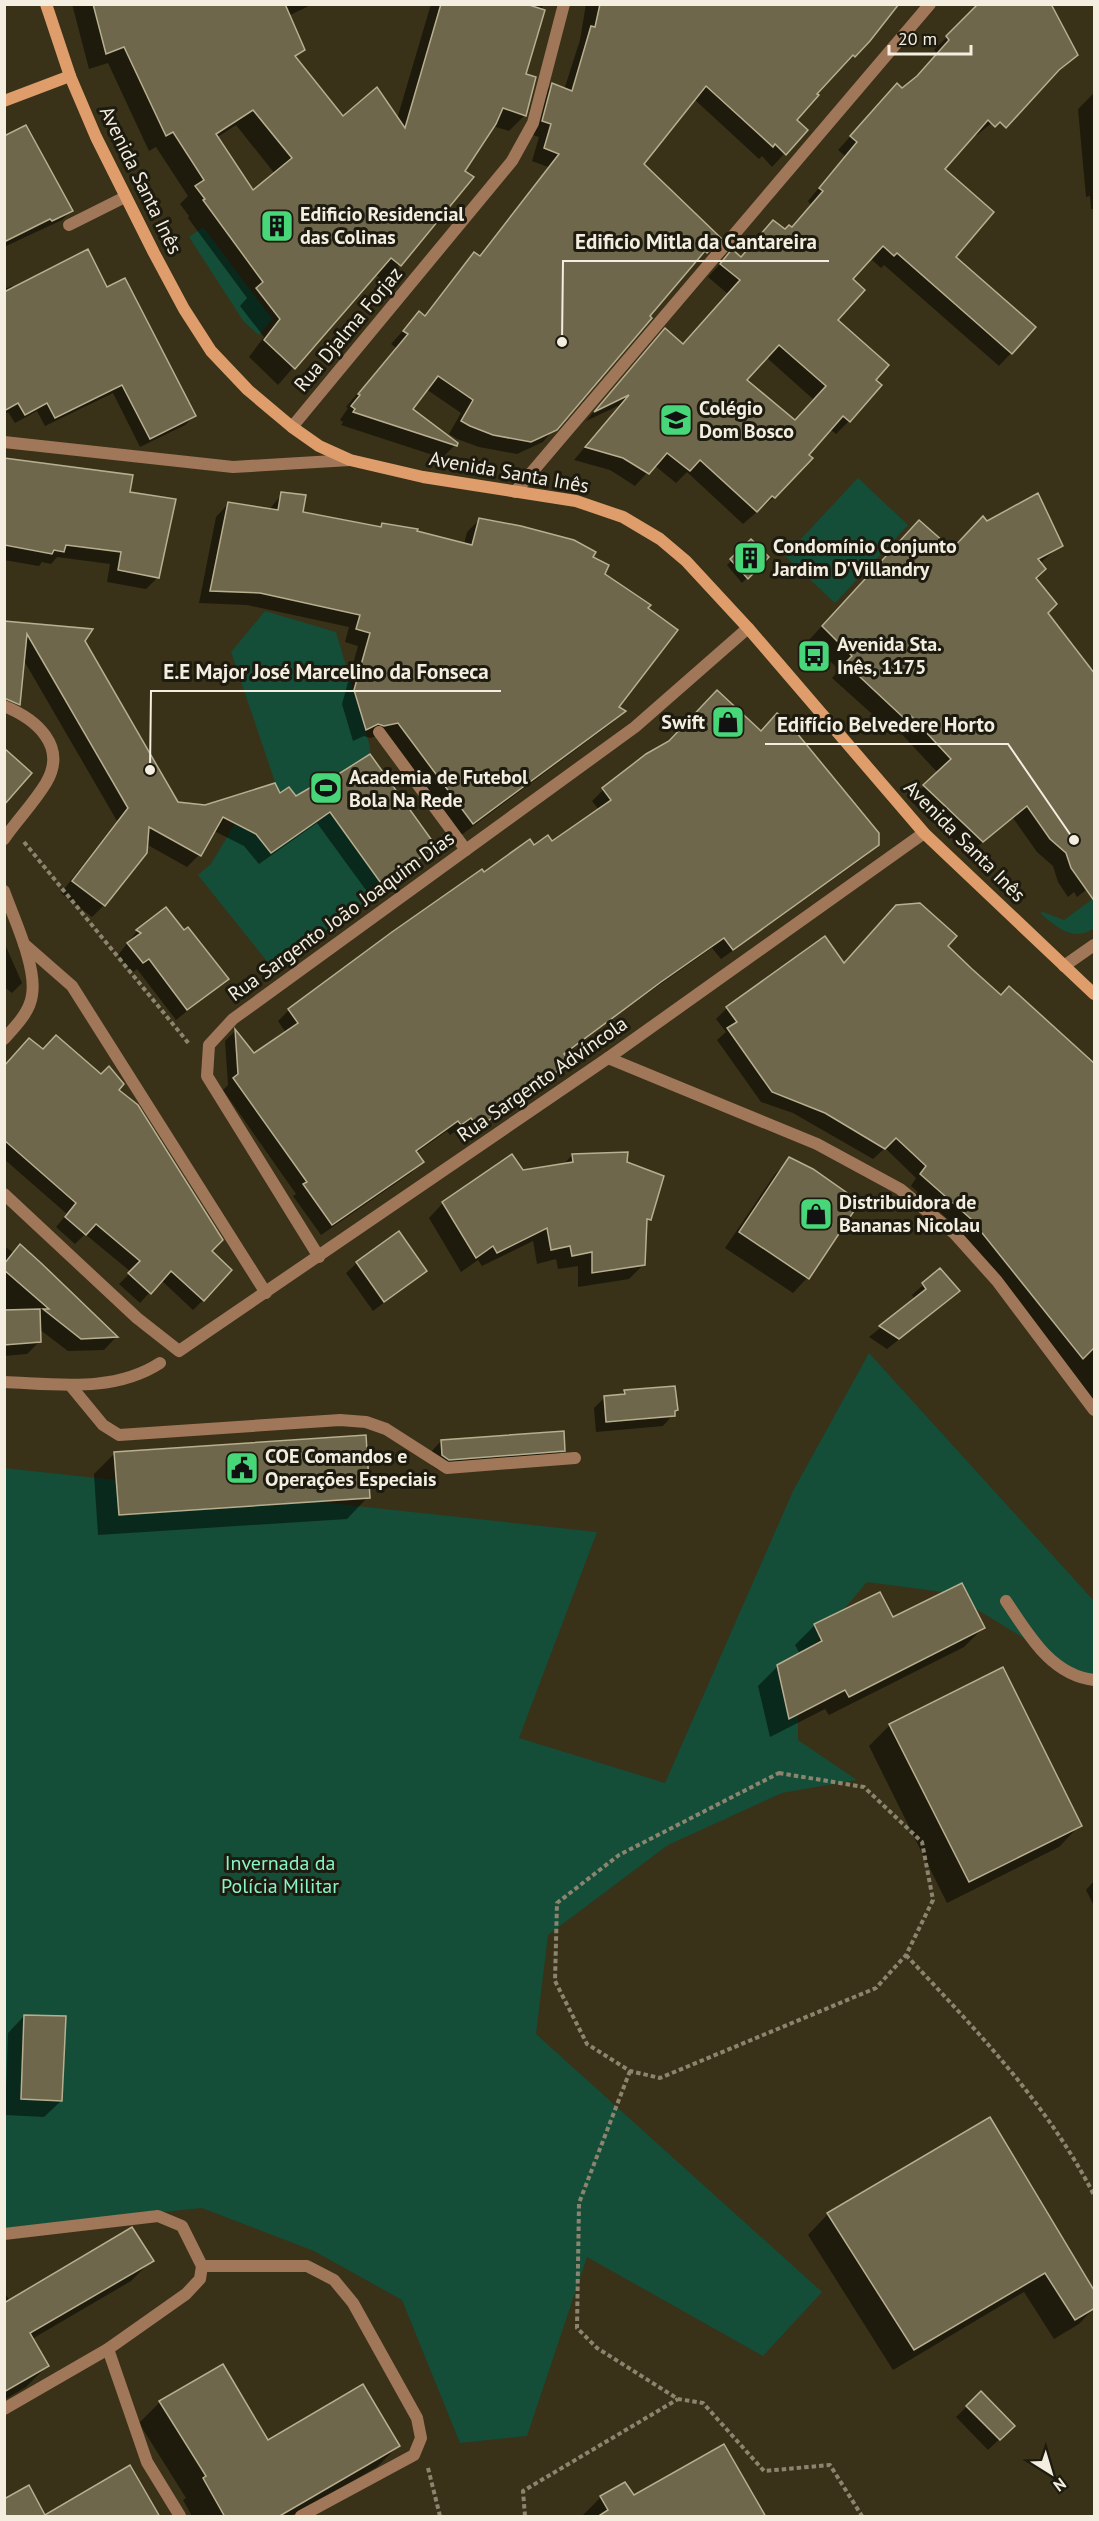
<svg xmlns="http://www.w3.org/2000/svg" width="1099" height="2521" viewBox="0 0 1099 2521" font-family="'PT Sans',sans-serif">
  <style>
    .green { fill: #144d38 }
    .shadow { fill: #0007; fill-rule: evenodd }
    .building { fill: #6f674b; stroke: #b7af90; stroke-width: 1.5; fill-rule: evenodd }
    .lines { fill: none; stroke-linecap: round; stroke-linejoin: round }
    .path { stroke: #8b8570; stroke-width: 4; stroke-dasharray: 4.5 3; stroke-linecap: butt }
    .lane { stroke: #a07758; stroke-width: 12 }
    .street { stroke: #a07758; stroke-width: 12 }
    .secondary { stroke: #de9d6a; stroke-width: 12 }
    .labels { text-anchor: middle; stroke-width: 6; stroke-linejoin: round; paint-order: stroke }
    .street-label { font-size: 20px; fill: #f3eedf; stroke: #1d1a0f }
    .poi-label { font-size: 20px; font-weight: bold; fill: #f3eedf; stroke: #1d1a0f; text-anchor: start }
    .park-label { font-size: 20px; fill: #88f5c7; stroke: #1d1a0f }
    .leader { fill: none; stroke: #f3eedf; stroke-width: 2 }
    .callout-dot { fill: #f3eedf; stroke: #1d1a0f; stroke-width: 2 }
    .callout-label { font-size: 21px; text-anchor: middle; font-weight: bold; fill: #f3eedf; stroke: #1d1a0f; stroke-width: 6; stroke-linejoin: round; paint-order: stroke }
  </style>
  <rect width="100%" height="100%" fill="#393218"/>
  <g class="green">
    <path d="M203 227 272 319 259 335 244 322 189 237Z"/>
    <path d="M858 478 908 525 835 603 785 556Z"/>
    <path d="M265 611 336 632 370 747V754L437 848 274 970 198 875 211 864 245 807 240 794 275 782 231 652Z"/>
    <path d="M1094 898V928C1074 943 1056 927 1040 913L1043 912 1064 920Z"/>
    <path d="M869 1353 1094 1601V1681L950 1593 867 1582 798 1663V1740L857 1780 782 1793 668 1845 548 1935 536 2034 822 2292 763 2356 587 2257 527 2436 460 2443 402 2300 314 2251 202 2208 5 2228 4 1468 597 1532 519 1738 665 1783 793 1491Z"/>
  </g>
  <g class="shadow">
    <path d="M72 4H313L288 16 303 49 295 58 343 118 397 119 431 4H543L525 75V115L509 131 493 126 399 264 383 281 375 274 278 385 249 357 264 337 240 306 247 298 188 218 189 216 180 204 188 196 156 147 149 151 108 63 89 69ZM236 125 275 174 252 192 216 138Z"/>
    <path d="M586 4H898L795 120 806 130 772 167 762 156 759 159 694 99 642 164 706 252 692 264 543 442 517 454 479 447 457 439 449 434 461 413 426 389 411 409 455 445 442 458 341 425 343 422 340 420 348 408 346 407 396 348 391 344 419 313 423 317 462 267 474 254 478 257 548 167 532 161 539 137 530 134 539 98 552 85 564 90 580 40Z"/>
    <path d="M975 4H1037V11L1057 14 1076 55 977 135 975 133 943 169 954 257 1011 353 999 366 884 265 881 268 870 258 851 279 836 320 874 380 849 421 836 434 830 429 774 497 743 524 687 472 676 483 654 465 635 486 610 470 574 460 620 405 586 421 652 343 683 345 728 294 708 277 732 251 740 258 773 222 785 231 791 229 811 205 808 201 845 156 838 150 897 85 902 90 912 81 938 54 934 50 977 7ZM766 357 814 400 795 422 745 381Z"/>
    <path d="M1093 94 1094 209H1091L1090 196 1086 197 1078 109Z"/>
    <path d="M4 138 71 211 62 220 4 247Z"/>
    <path d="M12 286 14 289H106L194 416 185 425 140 447 113 393 45 426 37 411 15 423 8 412 4 414V289Z"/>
    <path d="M4 459 128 493 158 577 146 589 107 582 110 564 57 557 51 564 42 562 39 566 4 560Z"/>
    <path d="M282 494 301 514 379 528 383 524 464 544 467 532 479 520 591 558 603 574 617 708 624 711 612 723 460 836 385 734 370 738 364 736 353 741 342 704 358 646 345 642 349 627 247 605 199 603 216 517 228 504 269 510Z"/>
    <path d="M986 523 1061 545 1040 563 1034 579 1046 613 1090 670 1094 667V884L1077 897 1074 892 1068 897 1058 882 1053 866 1037 852 1013 818 968 854 934 820 932 822 910 800 938 773 896 728 892 732 832 678 839 670 809 640 905 536 951 550Z"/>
    <path d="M751 541 767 557 742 583 727 565Z"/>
    <path d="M4 622 83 641 177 803 205 807 279 795 434 846 371 897 317 823 259 864 244 846 214 831 199 855 187 867 146 844 104 905 92 917 61 893 117 821 23 659 8 700 4 699Z"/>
    <path d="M603 790 877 845 866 856 721 959 712 948 618 1014 564 1056 568 1062 557 1073 467 1137 460 1128 450 1135 447 1131 416 1153 422 1162 411 1173 321 1235 293 1196 296 1194 223 1090 228 1085 225 1041 235 1031 254 1055 286 1033 278 1021 289 1010 392 933 484 874 534 847 551 844 599 810 592 801Z"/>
    <path d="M137 931 184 932 227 979 176 1020 137 969 132 973 118 955Z"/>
    <path d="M4 942 22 983 12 993 4 987Z"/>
    <path d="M946 947 1094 1296V1400L960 1230 911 1186 916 1178 885 1148 873 1159 793 1113 761 1102 717 1040 726 1032 716 1019 727 1008 843 965Z"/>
    <path d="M42 1051 117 1090 203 1300 193 1310 161 1280 140 1303 119 1284 131 1272 85 1234 75 1244 56 1227 67 1214 4 1159V1067Z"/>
    <path d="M572 1155 625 1163 650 1219 645 1223 644 1264 629 1279 578 1287V1266L558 1269 556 1259 537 1264 533 1241 482 1266 478 1260 461 1272 429 1218 443 1203 523 1172 563 1165Z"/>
    <path d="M790 1159 858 1202 807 1278 793 1293 725 1248 775 1174Z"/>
    <path d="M4 1246 14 1253 20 1246 116 1337 104 1350 68 1351 39 1329 40 1341 27 1354 4 1356Z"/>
    <path d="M357 1263 425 1271 373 1311 346 1273Z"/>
    <path d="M940 1270 947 1301 887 1349 869 1337 915 1300 912 1295Z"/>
    <path d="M625 1391 677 1410 663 1426 596 1432 594 1408 605 1397 620 1396Z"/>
    <path d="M441 1441 563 1450 552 1461 438 1470 432 1466 431 1452Z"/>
    <path d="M115 1453 368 1497 347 1519 98 1535 94 1474Z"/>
    <path d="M892 1619 983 1628 964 1647 829 1715 825 1709 770 1737 758 1686 778 1666 800 1654 795 1645 815 1625Z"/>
    <path d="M890 1725 1080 1825 1059 1847 947 1903 869 1746Z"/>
    <path d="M1094 1881V1906L1086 1890Z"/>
    <path d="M24 2016 61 2101 44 2117 5 2115 8 2033Z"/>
    <path d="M990 2119 1094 2308 1079 2324 1054 2339 1024 2292 893 2370 808 2235 828 2214Z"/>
    <path d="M152 2260 131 2281 32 2339 47 2366 26 2387 4 2400V2292L10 2301Z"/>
    <path d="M222 2366 268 2442 398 2446 377 2467 291 2516H192L183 2500 186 2498 139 2423 160 2402Z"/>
    <path d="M981 2393 1013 2426 988 2450 956 2417Z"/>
    <path d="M601 2497H633L755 2516H582Z"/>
  </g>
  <g class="building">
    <path d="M93 4H285L305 50 295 56 343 116 377 87 405 128 441 4H526L545 10 526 74 536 77 526 116 503 108 496 124 465 171 474 177 401 266 391 258 295 369 264 340 280 319 256 288 263 282 203 200 205 199 195 186 204 180 173 132 166 136 124 47 106 54ZM253 110 292 158 253 190 216 134Z"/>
    <path d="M600 4H899L870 41 855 57 853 55 817 94 819 95 797 120 808 130 786 155 775 144 773 147 706 86 644 164 721 238 707 253 705 251 650 316 652 318 557 430 531 442 493 435 470 426 461 421 473 400 438 376 413 409 458 443 457 446 353 412 355 409 351 406 360 395 358 394 408 334 403 331 419 311 425 316 474 252 480 256 559 154 544 148 551 124 542 121 552 83 572 91 591 26 595 27Z"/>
    <path d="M978 4H1051L1078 55 1059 70 1006 128 1000 122 995 127 988 120 945 169 994 212 956 257 1036 327 1012 354 897 253 894 256 883 246 853 279 865 290 838 320 889 365 876 380 882 385 850 422 843 416 809 455 813 458 775 498 772 496 757 512 700 460 690 471 667 453 649 474 623 458 585 447 629 395 594 412 665 328 683 344 740 280 720 264 732 249 741 257 773 220 785 229 789 225 792 227 823 191 819 188 857 142 850 136 897 83 902 88 917 76 949 40 946 36ZM779 345 826 386 795 420 747 380Z"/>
    <path d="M26 125 73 211 52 221 50 219 4 242V136Z"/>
    <path d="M88 249 107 287 125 278 196 416 150 439 122 385 55 418 47 403 25 415 18 403 4 411V292Z"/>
    <path d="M4 458 133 475 130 492 176 499 159 578 118 570 121 552 66 545 64 552 54 550 52 554 4 545Z"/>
    <path d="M281 492 306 495 303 512 381 527 382 523 418 529 417 531 472 545 479 518 521 526 574 540 596 552 593 557 609 565 605 574 651 605 648 608 678 630 619 707 626 711 473 824 398 723 384 726 378 724 366 730 354 690 370 633 356 629 360 615 260 593 210 591 228 502 278 510Z"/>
    <path d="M1038 493 1063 546 1038 559 1046 569 1036 578 1057 604 1048 613 1095 674V902L1071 868 1066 853 1050 839 1027 806 983 842 923 785 951 759 910 715 906 720 845 663 852 656 822 626 919 520 952 549 983 516 987 521Z"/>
    <path d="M751 539 769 557 748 579 730 559Z"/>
    <path d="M4 621 93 629 85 641 178 802 205 805 275 783 280 793 289 787 296 796 313 786 315 789 370 754 436 846 383 886 330 812 271 853 256 834 223 817 201 856 149 827 147 853 105 906 72 881 128 808 27 634 20 705 4 698Z"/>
    <path d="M717 690 761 731 777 713 787 721 879 833V845L733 950 724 938 661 982 564 1054 570 1062 478 1128 471 1118 461 1125 458 1121 416 1151 424 1162 332 1225 303 1184 307 1182 233 1078 238 1074 235 1029 254 1053 298 1023 288 1009 392 932 482 869 484 872 530 839 534 845 548 835 552 841 611 800 602 788 646 754 669 741Z"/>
    <path d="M4 748 32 773 4 805Z"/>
    <path d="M920 903 957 936 948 946 972 969 1001 995 1009 986 1095 1064V1347L1083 1359 971 1219 920 1174 926 1166 896 1138 885 1149 825 1113 772 1092 727 1028 737 1022 726 1007 825 936 844 963 896 905Z"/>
    <path d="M166 907 184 930 188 927 229 979 187 1010 149 959 143 963 127 943 141 933 136 930Z"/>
    <path d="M56 1035 101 1074 109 1066 124 1084 119 1090 138 1105 223 1240 212 1251 232 1270 204 1301 171 1271 151 1294 128 1273 140 1261 96 1224 86 1235 65 1217 76 1203 4 1140V1066L29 1038 43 1049Z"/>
    <path d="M628 1152 627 1162 664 1176 651 1220 647 1219 645 1265 592 1273V1252L572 1256 570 1246 551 1250 547 1228 497 1253 493 1246 476 1258 442 1202 512 1154 523 1170 573 1162 572 1154Z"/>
    <path d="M789 1157 813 1169 860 1202 809 1279 739 1232Z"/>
    <path d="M399 1231 427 1271 384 1302 356 1262Z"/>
    <path d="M20 1244 41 1263 118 1337 81 1339 43 1309H49L4 1270V1264Z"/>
    <path d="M940 1268 960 1291 899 1339 879 1326 926 1289 922 1283Z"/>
    <path d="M40 1309 41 1342 4 1345V1310Z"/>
    <path d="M675 1386 678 1410 675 1411V1416L606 1422 604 1396 625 1394 624 1390Z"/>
    <path d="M564 1431 565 1451 449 1460 442 1455 441 1440Z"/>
    <path d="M366 1435 370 1498 119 1515 114 1452Z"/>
    <path d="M962 1583 985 1628 849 1697 845 1690 789 1719 777 1665 822 1641 814 1624 880 1592 893 1617Z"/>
    <path d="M1003 1667 1082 1826 969 1882 889 1724Z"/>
    <path d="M24 2015 66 2016 62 2101 21 2099Z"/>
    <path d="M990 2117 1095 2292V2308L1075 2320 1045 2273 914 2350 827 2213Z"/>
    <path d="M132 2227 154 2261 30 2333 49 2366 4 2392V2303Z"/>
    <path d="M223 2364 268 2440 363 2384 400 2446 278 2517H225L203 2478 206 2476 159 2401Z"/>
    <path d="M981 2391 1015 2426 1000 2440 966 2406Z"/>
    <path d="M724 2444 766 2517H597L608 2510 600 2496 625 2482 634 2495Z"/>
    <path d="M130 2465 160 2517H4V2499L29 2485 45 2515Z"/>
  </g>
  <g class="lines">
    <g class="path">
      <path d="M24 842 190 1045"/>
      <path d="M779 1773 864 1787 922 1842 933 1900 906 1955 876 1988 660 2078 630 2071 587 2044 555 1981 557 1903 619 1855Z"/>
      <path d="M906 1955C976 2030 1047 2103 1094 2195"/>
      <path d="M630 2071 579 2203 577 2328 597 2348 678 2399 703 2403 764 2471 830 2465 862 2516"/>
      <path d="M428 2468 440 2516"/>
      <path d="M525 2516 523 2491 678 2399"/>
    </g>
    <g class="lane">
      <path d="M69 225 125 197"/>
      <path d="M70 1385 103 1425 119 1435 340 1420 366 1422 386 1429 447 1468 575 1458"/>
      <path d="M1006 1601C1029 1635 1051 1675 1094 1680"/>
    </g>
    <g class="street">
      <path d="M292 427 512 161 533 123 564 4"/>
      <path d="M4 442 233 467 350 460"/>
      <path d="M515 492 930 4"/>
      <path d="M4 706C36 719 68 746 46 783 34 803 17 820 4 839"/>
      <path d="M379 732 466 850"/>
      <path d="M4 891C14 919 37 967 32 995 30 1012 15 1027 4 1039"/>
      <path d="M24 944 72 986 266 1293"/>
      <path d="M1064 966 1094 945"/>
      <path d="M608 1058 817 1144 900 1189 954 1233 997 1281 1094 1410"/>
      <path d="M4 1194 137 1318 179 1351 608 1058 924 833"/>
      <path d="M319 1257 207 1076 209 1045 233 1019 635 727 748 628"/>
      <path d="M4 1382C57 1384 114 1393 160 1363"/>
      <path d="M4 2234 158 2216 182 2226 202 2266 200 2279 186 2294 108 2349 4 2409"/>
      <path d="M202 2266H307L334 2280 353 2303 417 2418 421 2438 414 2455 301 2516"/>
      <path d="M108 2349 147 2462 180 2516"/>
    </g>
    <g class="secondary">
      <path d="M46 4 70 76 96 137 154 253 184 309 211 351 248 390 292 427 319 446 350 460 423 477 576 501 623 517 660 539 686 561 748 628 924 833 1094 994"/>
      <path d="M4 101 70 76"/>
    </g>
  </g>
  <defs>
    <symbol id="building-square" viewBox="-11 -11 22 22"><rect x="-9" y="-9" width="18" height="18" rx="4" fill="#47d779" stroke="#1d1a0f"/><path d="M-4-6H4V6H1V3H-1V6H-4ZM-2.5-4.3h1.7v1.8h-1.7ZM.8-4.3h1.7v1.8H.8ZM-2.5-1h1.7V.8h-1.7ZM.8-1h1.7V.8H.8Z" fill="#111"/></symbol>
    <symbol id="school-square" viewBox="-11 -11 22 22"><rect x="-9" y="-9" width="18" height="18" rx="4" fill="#47d779" stroke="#1d1a0f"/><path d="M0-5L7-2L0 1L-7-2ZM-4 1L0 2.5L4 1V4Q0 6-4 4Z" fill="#111"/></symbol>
    <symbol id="bus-square" viewBox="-11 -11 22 22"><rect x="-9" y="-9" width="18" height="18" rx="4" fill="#47d779" stroke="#1d1a0f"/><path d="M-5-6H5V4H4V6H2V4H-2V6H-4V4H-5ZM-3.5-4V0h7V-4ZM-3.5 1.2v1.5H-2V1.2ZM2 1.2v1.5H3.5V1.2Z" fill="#111"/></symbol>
    <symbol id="shop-square" viewBox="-11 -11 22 22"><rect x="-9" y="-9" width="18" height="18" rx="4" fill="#47d779" stroke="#1d1a0f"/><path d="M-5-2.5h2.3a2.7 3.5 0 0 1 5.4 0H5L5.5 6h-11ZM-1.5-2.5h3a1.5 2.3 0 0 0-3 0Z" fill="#111"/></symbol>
    <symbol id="stadium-square" viewBox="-11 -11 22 22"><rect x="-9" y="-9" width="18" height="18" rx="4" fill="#47d779" stroke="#1d1a0f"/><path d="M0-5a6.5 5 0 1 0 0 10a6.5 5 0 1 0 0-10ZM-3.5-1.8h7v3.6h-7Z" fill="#111"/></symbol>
    <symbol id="civic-square" viewBox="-11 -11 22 22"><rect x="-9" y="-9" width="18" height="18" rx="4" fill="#47d779" stroke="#1d1a0f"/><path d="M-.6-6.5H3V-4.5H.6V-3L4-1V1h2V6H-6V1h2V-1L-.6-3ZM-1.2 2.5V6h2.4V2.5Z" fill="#111"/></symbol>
  </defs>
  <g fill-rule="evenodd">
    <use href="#building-square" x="258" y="207" width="38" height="38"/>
    <use href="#school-square" x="657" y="401" width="38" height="38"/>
    <use href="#building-square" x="731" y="539" width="38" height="38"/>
    <use href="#bus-square" x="795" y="637" width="38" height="38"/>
    <use href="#shop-square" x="709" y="703" width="38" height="38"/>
    <use href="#stadium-square" x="307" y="769" width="38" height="38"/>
    <use href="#shop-square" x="797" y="1195" width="38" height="38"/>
    <use href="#civic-square" x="223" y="1449" width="38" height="38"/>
  </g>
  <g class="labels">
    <g class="street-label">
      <text transform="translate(141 180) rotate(64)" y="7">Avenida Santa Inês</text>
      <text transform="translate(348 329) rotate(-50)" y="7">Rua Djalma Forjaz</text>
      <text transform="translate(509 472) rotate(10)" y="7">Avenida Santa Inês</text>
      <text transform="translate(965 841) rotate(45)" y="7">Avenida Santa Inês</text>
      <text transform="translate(341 916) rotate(-36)" y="7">Rua Sargento João Joaquim Dias</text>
      <text transform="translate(542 1079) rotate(-35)" y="7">Rua Sargento Advíncola</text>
    </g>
    <g class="poi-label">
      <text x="300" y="221">Edificio Residencial<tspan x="300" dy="23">das Colinas</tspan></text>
      <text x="699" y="415">Colégio<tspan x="699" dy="23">Dom Bosco</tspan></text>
      <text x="773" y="553">Condomínio Conjunto<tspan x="773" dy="23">Jardim D'Villandry</tspan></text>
      <text x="837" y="651">Avenida Sta.<tspan x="837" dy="23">Inês, 1175</tspan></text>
      <text x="705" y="729" text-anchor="end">Swift</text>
      <text x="349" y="784">Academia de Futebol<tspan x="349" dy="23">Bola Na Rede</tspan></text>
      <text x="839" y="1209">Distribuidora de<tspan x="839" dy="23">Bananas Nicolau</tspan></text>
      <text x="265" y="1463">COE Comandos e<tspan x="265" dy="23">Operações Especiais</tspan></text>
    </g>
    <g class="park-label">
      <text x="280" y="1870">Invernada da<tspan x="280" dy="23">Polícia Militar</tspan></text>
    </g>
  </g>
  <path class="leader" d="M562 342L563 261H829M150 770L151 691H501M1074 840L1008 744H765"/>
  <g class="callout-dot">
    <circle cx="562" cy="342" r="6"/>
    <circle cx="150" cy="770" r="6"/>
    <circle cx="1074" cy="840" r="6"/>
  </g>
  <g class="callout-label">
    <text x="696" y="249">Edificio Mitla da Cantareira</text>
    <text x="326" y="679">E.E Major José Marcelino da Fonseca</text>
    <text x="886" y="732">Edifício Belvedere Horto</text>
  </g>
  <rect width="1099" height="2521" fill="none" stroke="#f3eedf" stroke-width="12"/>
  <g transform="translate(1051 2473) rotate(143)" stroke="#1d1a0f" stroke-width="4.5" paint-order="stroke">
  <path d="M0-4.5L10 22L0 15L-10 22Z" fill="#f3eedf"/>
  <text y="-9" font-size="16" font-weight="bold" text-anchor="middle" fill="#f3eedf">N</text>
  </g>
  <path d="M889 45v9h82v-9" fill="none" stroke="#f3eedf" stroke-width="3"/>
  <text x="898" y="45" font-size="18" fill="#f3eedf" stroke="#1d1a0f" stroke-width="4.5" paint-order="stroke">20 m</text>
</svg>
